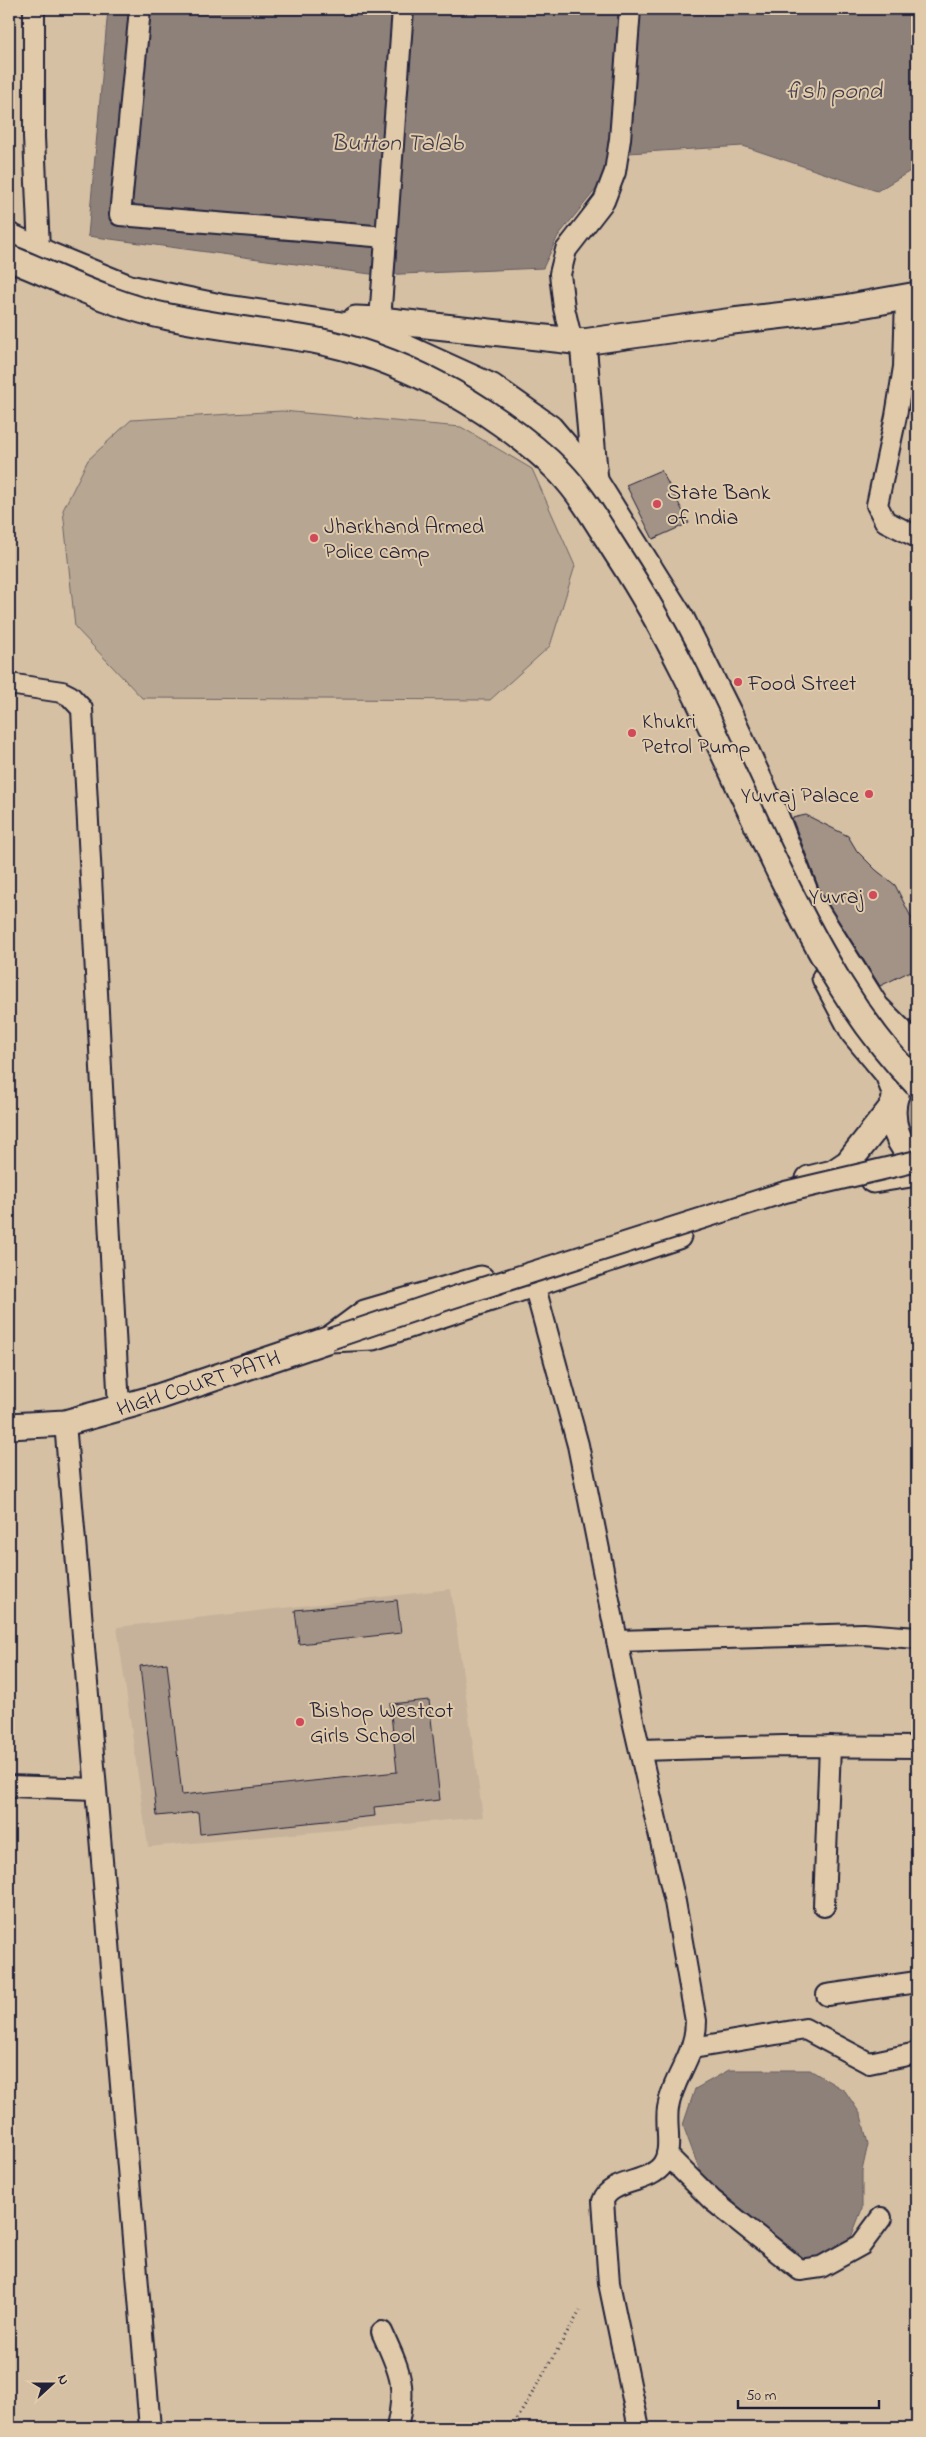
<svg xmlns="http://www.w3.org/2000/svg" width="926" height="2437" viewBox="0 0 926 2437" font-family="'Indie Flower',sans-serif">
  <style>
    .built { fill: #c6b29a }
    .green { fill: #b7a692; stroke: #6c6466 }
    .water { fill: #8e817a; stroke: #635b61 }
    .building { fill: #a39386; stroke: #22223b }
    .lines { fill: none; stroke-linecap: round; stroke-linejoin: round }
    .minor-casing { stroke: #22223b; stroke-width: 24 }
    .major-casing { stroke: #22223b; stroke-width: 29 }
    .path { stroke: #22223b; stroke-width: 3; stroke-dasharray: 1 4; stroke-linecap: butt }
    .minor { stroke: #e0caaa; stroke-width: 20 }
    .major { stroke: #e0caaa; stroke-width: 25 }
    .minor-bridge-casing { stroke: #22223b; stroke-width: 24; stroke-linecap: butt }
    .major-bridge-casing { stroke: #22223b; stroke-width: 29; stroke-linecap: butt }
    .minor-bridge { stroke: #e0caaa; stroke-width: 20 }
    .major-bridge { stroke: #e0caaa; stroke-width: 25 }
    .poi-dot { fill: #d1495b; stroke: #e0caaa; stroke-width: 2 }
    .labels { text-anchor: middle; stroke-width: 4; stroke-linejoin: round; paint-order: stroke }
    .poi-label { font-size: 22px; fill: #22223b; stroke: #e0caaa; text-anchor: start }
    .street-label { font-size: 22px; fill: #22223b; stroke: #e0caaa }
    .water-label { font-size: 24px; font-style: italic; fill: #3d3a4b; stroke: #e0caaa }
  </style>
  <rect width="100%" height="100%" fill="#d5c0a3"/>
  <filter id="ink" filterUnits="userSpaceOnUse"><feTurbulence type="fractalNoise" baseFrequency=".02" numOctaves="2"/><feDisplacementMap in="SourceGraphic" scale="10" xChannelSelector="R" yChannelSelector="G"/><feConvolveMatrix kernelMatrix="1 2 1 2 8 2 1 2 1" color-interpolation-filters="sRGB"/></filter>
  <g filter="url(#ink)">
    <path class="built" d="M451 1589 483 1817 148 1847 117 1627Z"/>
    <g class="green">
      <path d="M282 411 461 427 532 469 575 566 550 646 490 700 142 698 75 627 63 510 88 460 131 420Z"/>
      <path d="M917 1085V1150C903 1132 898 1102 917 1085Z"/>
    </g>
    <g class="water">
      <path d="M108 9H618L609 170 601 183 558 236 543 268 378 275 88 236Z"/>
      <path d="M639 9H917V167L877 191 743 146 628 153Z"/>
      <path d="M729 2070H810L845 2091 861 2115 868 2144 862 2171V2209L850 2240 821 2262 796 2267 768 2257 735 2224 705 2185 683 2125 695 2089Z"/>
    </g>
    <g class="building">
      <path d="M661 470 689 523 653 539 626 485Z"/>
      <path d="M806 815 848 836 857 851 876 870 895 885 917 929V968L880 986 820 891 792 818Z"/>
      <path d="M397 1600 401 1633 299 1644 295 1610Z"/>
      <path d="M167 1663 182 1795 397 1772 390 1704 429 1700 440 1800 374 1807 375 1816 200 1834 198 1812 157 1816 140 1666Z"/>
    </g>
    <g class="lines">
      <defs>
        <g id="minor">
          <path d="M34 9V137L39 250 36 261"/>
          <path d="M140 9 120 215 386 237"/>
          <path d="M906 297 904 367 896 416 877 505 885 521 917 537"/>
          <path d="M380 320 403 9"/>
          <path d="M572 342 564 308 560 274 566 250 604 201 615 172 620 139 630 9"/>
          <path d="M9 684 62 692 70 696 82 709 119 1408"/>
          <path d="M534 1284 578 1445 634 1725 675 1902 696 2021C696 2056 673 2076 668 2108 665 2125 673 2149 663 2164 650 2184 610 2179 603 2201L609 2283 639 2428"/>
          <path d="M65 1423 150 2428"/>
          <path d="M617 1641 863 1634 917 1638"/>
          <path d="M641 1750 783 1746 917 1747"/>
          <path d="M9 1786 95 1789"/>
          <path d="M824 1906 830 1746"/>
          <path d="M827 1995 917 1982"/>
          <path d="M693 2048 805 2029 869 2063 917 2053"/>
          <path d="M667 2155 712 2200 800 2270 821 2267 861 2245 881 2218"/>
          <path d="M382 2332C400 2372 407 2384 397 2428"/>
        </g>
        <g id="major">
          <path d="M9 236 51 256 129 288 220 307 362 328 492 387 550 428 595 481 682 620 730 716 774 812 807 897 876 1007 917 1048"/>
          <path d="M356 319 380 320 583 342 733 321 844 308 917 295"/>
          <path d="M583 342 595 481"/>
          <path d="M825 978 854 1033 888 1074 896 1095"/>
          <path d="M895 1097C889 1121 898 1147 917 1161"/>
          <path d="M809 1179 833 1173 848 1163 893 1106"/>
          <path d="M873 1180 917 1173"/>
          <path d="M330 1339 365 1313 481 1279"/>
          <path d="M9 1426 65 1423 155 1398 330 1339 373 1337 678 1236"/>
        </g>
      </defs>
      <use href="#minor" class="minor-casing"/>
      <use href="#major" class="major-casing"/>
      <path class="path" d="M512 2428 580 2311"/>
      <use href="#minor" class="minor"/>
      <use href="#major" class="major"/>
      <defs>
        <path id="minor-bridge" d="M330 1339 451 1298 785 1192 917 1161"/>
        <path id="major-bridge" d="M9 258C61 279 114 306 169 317 217 327 265 332 313 340 355 348 399 364 437 384 476 404 529 440 560 472 584 497 601 529 620 558 685 658 729 769 781 875 818 950 858 1024 917 1084"/>
      </defs>
      <use href="#minor-bridge" class="minor-bridge-casing"/>
      <use href="#major-bridge" class="major-bridge-casing"/>
      <use href="#minor-bridge" class="minor-bridge"/>
      <use href="#major-bridge" class="major-bridge"/>
    </g>
  </g>
  <g class="poi-dot">
    <circle cx="657" cy="504" r="5"/>
    <circle cx="314" cy="538" r="5"/>
    <circle cx="738" cy="682" r="5"/>
    <circle cx="632" cy="733" r="5"/>
    <circle cx="869" cy="794" r="5"/>
    <circle cx="873" cy="895" r="5"/>
    <circle cx="300" cy="1722" r="5"/>
  </g>
  <g class="labels">
    <g class="poi-label">
      <text x="667" y="499">State Bank<tspan x="667" dy="25">of India</tspan></text>
      <text x="324" y="533">Jharkhand Armed<tspan x="324" dy="25">Police camp</tspan></text>
      <text x="748" y="690">Food Street</text>
      <text x="642" y="728">Khukri<tspan x="642" dy="25">Petrol Pump</tspan></text>
      <text x="859" y="802" text-anchor="end">Yuvraj Palace</text>
      <text x="863" y="903" text-anchor="end">Yuvraj</text>
      <text x="310" y="1717">Bishop Westcot<tspan x="310" dy="25">Girls School</tspan></text>
    </g>
    <g class="street-label">
      <text transform="translate(198 1382) rotate(-18)" y="8">HIGH COURT PATH</text>
    </g>
    <g class="water-label">
      <text x="834" y="98">fish pond</text>
      <text x="397" y="150">Button Talab</text>
    </g>
  </g>
  <rect width="926" height="2437" fill="none" stroke="#e0caaa" stroke-width="30"/>
  <rect x="15" y="15" width="896" height="2407" fill="none" stroke="#22223b" stroke-width="2" filter="url(#ink)"/>
  <g transform="translate(52 2384) rotate(69)" stroke="#e0caaa" stroke-width="4" paint-order="stroke">
  <path d="M0-4L9 19L0 12L-9 19Z" fill="#22223b"/>
  <text y="-8" font-size="14" font-weight="bold" text-anchor="middle" fill="#22223b">N</text>
  </g>
  <path d="M738 2400v8h141v-8" fill="none" stroke="#22223b" stroke-width="2.5"/>
  <text x="746" y="2400" font-size="15" fill="#22223b" stroke="#e0caaa" stroke-width="4" paint-order="stroke">50 m</text>
</svg>
